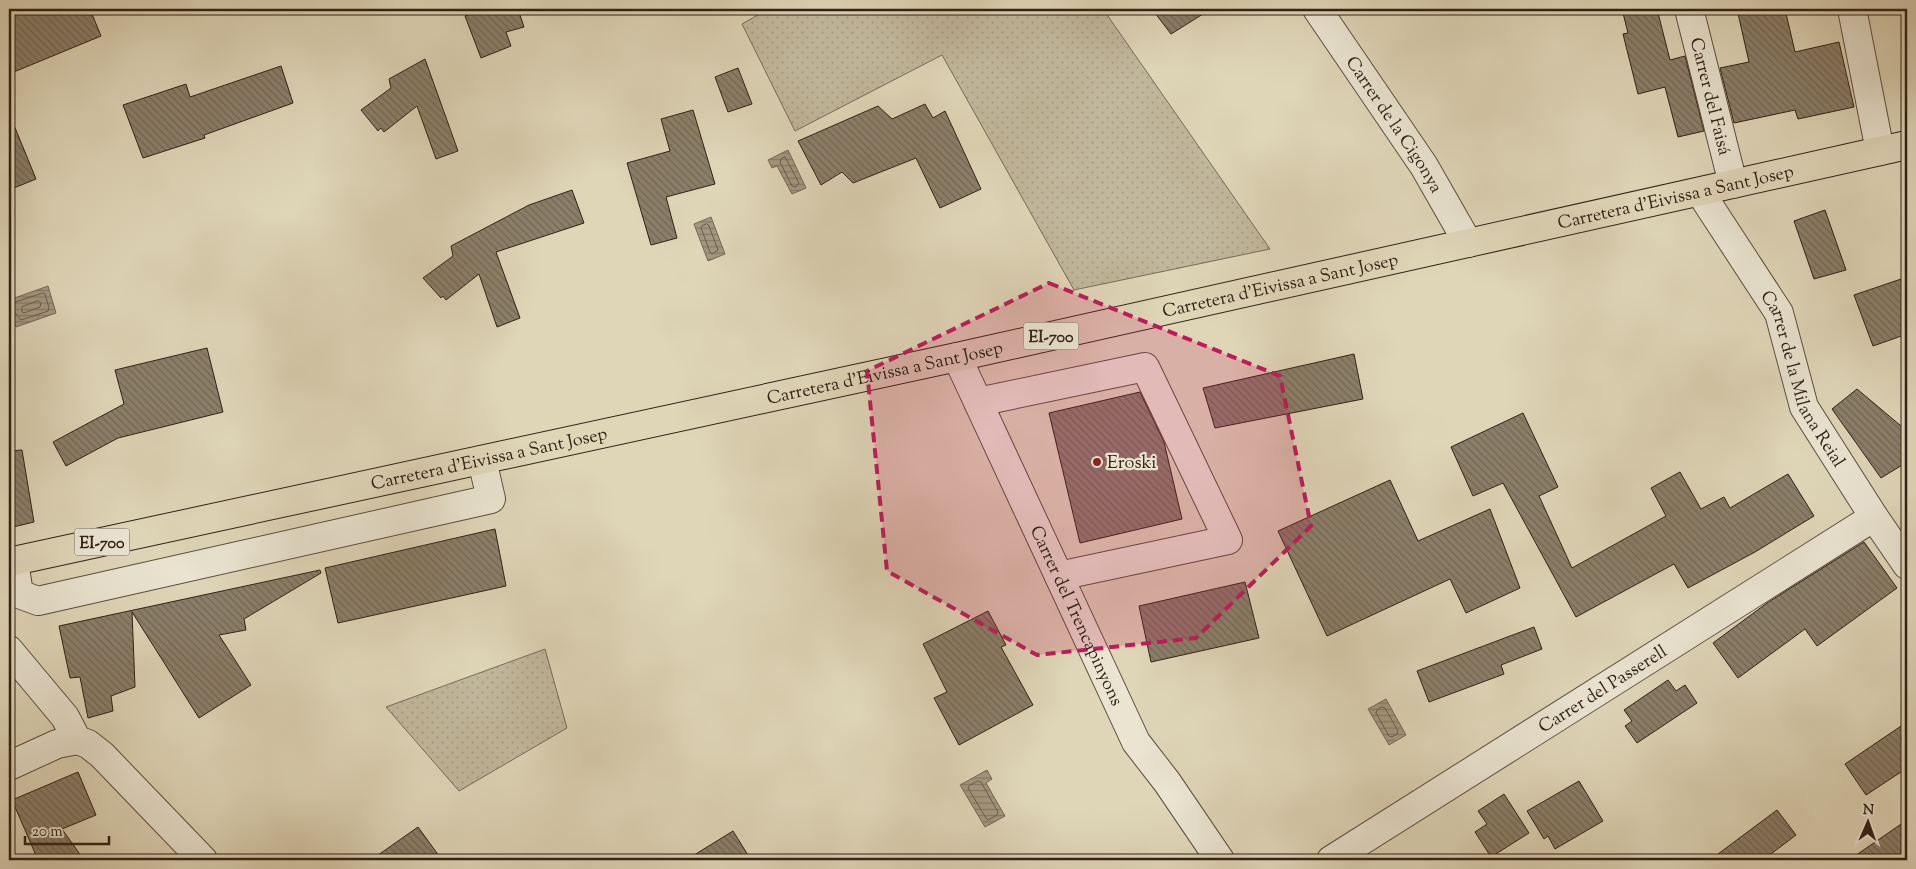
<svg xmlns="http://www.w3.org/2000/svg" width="1916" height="869" viewBox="0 0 1916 869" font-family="'Sorts Mill Goudy',serif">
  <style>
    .grass { fill: url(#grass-dots); stroke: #796c59 }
    .water { fill: url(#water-rules); stroke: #766856 }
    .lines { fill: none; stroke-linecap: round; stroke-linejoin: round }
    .shore { stroke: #6a5c4c; stroke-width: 1 }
    .building { fill: url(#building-back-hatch); stroke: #312116 }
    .minor-casing { stroke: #5c4e3e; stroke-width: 30 }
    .major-casing { stroke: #312116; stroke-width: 30 }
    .minor { stroke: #eae4d1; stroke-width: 28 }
    .major { stroke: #dfd6b8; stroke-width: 28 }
    .marked { fill: #c2185b; fill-opacity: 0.2; stroke: #c2185b; stroke-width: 4; stroke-dasharray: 10 6; stroke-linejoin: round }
    .poi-dot { fill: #8f2418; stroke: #eae4d1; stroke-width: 2 }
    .labels { text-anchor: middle; stroke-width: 4.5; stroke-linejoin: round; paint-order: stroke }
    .shield { fill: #eae4d1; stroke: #685c4e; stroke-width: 1 }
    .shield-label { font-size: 16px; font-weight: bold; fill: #312116 }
    .street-label { font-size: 18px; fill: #312116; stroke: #eae4d1 }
    .poi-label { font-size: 18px; fill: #312116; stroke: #eae4d1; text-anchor: start }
  </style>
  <defs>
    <pattern id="grass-dots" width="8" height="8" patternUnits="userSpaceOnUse" patternTransform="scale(1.25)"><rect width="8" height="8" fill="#c1b79c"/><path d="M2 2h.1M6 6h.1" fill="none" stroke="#a69d86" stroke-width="1.8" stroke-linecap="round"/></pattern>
    <pattern id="water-rules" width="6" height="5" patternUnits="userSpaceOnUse" patternTransform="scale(1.25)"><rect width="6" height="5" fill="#a49881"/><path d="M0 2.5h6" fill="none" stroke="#867c69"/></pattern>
    <pattern id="building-back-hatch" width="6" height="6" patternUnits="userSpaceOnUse" patternTransform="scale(1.25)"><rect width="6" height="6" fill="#8b7f6a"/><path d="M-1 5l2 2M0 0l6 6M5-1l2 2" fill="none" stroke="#726856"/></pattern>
  </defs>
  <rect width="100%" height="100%" fill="#dfd6b8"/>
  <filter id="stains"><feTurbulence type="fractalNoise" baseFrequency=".004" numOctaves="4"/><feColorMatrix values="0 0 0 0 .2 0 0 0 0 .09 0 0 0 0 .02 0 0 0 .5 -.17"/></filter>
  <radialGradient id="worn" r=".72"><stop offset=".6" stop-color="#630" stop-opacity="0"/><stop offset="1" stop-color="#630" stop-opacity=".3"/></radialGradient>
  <g class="grass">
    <path d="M768 9H1103L1270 249 1074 290 942 55 795 131 742 24Z"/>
    <path d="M545 649 567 728 459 791 386 707Z"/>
  </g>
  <g class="water">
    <path d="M788 150 806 188 792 194 777 166 772 168 768 160Z"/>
    <path d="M711 217 725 254 708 261 694 224Z"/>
    <path d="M48 286 56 313 16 327 9 310V300Z"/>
    <path d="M1386 699 1406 735 1389 745 1368 709Z"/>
    <path d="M987 770 992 779 986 783 1005 816 985 827 960 785Z"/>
  </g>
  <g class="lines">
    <g class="shore">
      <path d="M785 157 799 183 796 187 792 186 780 162 781 159Z"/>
      <path d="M707 224 709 226 718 250 712 254 710 252 701 228 702 226Z"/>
      <path d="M38 301 41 303 40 307 24 313 22 312V307Z"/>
      <path d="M9 304 43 293 45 294 49 308 48 311 21 320 14 311 9 310"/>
      <path d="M1382 707 1385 708 1398 731 1397 734 1392 737 1389 736 1376 713 1377 710Z"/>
      <path d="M978 781 981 782 998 812 997 815 988 820 986 818 968 788 969 786Z"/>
    </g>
  </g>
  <g class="building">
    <path d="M18 9H90L101 36 9 74V13Z"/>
    <path d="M487 9H518L524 27 506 32 511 46 481 58 465 16Z"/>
    <path d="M1152 9H1211L1171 34Z"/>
    <path d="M1622 9H1657L1670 60 1685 56 1704 131 1678 137 1665 87 1638 94 1623 34 1628 33Z"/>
    <path d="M1737 9H1785L1795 52 1839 42 1854 107 1798 119 1795 110 1734 123 1720 68 1749 62Z"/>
    <path d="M425 59 458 151 436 159 417 106 384 132 381 128 378 131 361 110 391 88 389 79Z"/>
    <path d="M281 66 293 103 204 135 205 138 143 158 123 105 186 84 190 97Z"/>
    <path d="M738 68 752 104 728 112 715 77Z"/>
    <path d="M925 104 933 118 945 111 981 189 940 208 916 158 853 183 842 172 821 185 798 141 878 106 892 119Z"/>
    <path d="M693 110 715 184 666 197 677 238 651 245 627 163 670 151 661 119Z"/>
    <path d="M9 113 36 179 9 190Z"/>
    <path d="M572 190 584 223 496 252 520 318 497 327 479 274 446 300 443 296 441 298 423 278 453 256 451 246 529 205Z"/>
    <path d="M1825 210 1846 270 1814 279 1794 221Z"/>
    <path d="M1907 277V334L1873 346 1854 295Z"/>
    <path d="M207 348 223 412 118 438 66 466 53 442 124 404 115 370Z"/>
    <path d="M1354 354 1363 399 1215 428 1203 388Z"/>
    <path d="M1857 389 1907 431V462L1881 478 1832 409Z"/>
    <path d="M1140 392 1164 442 1182 519 1080 543 1049 413Z"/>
    <path d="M1523 413 1558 487 1539 496 1572 568 1666 516 1651 488 1680 472 1701 509 1724 497 1730 508 1788 474 1814 516 1755 552 1688 588 1674 564 1576 617 1503 483 1473 496 1451 447Z"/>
    <path d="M22 450 34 522 9 528V451Z"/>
    <path d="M1390 480 1418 541 1490 509 1520 588 1466 613 1450 579 1327 636 1278 531Z"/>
    <path d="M495 529 506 586 338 623 325 568Z"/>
    <path d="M1864 542 1897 588 1817 646 1805 629 1738 678 1713 643 1767 603Z"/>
    <path d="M320 570 321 573 244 619 246 630 219 635 251 685 199 718 132 612 135 687 111 696 113 711 88 718 80 677 70 678 59 626Z"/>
    <path d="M1245 582 1259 638 1151 662 1139 606Z"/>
    <path d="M988 611 1006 645 1001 647 1033 705 959 745 934 698 947 692 923 644Z"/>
    <path d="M1534 627 1542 649 1501 665 1504 674 1429 702 1417 671Z"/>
    <path d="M1668 680 1676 691 1685 685 1697 703 1637 743 1625 726 1632 721 1624 710Z"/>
    <path d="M1907 722V768L1866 795 1845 764Z"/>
    <path d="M78 772 96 815 62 829 84 860H38L12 800Z"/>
    <path d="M1579 781 1603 821 1555 849 1548 836 1544 839 1527 811Z"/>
    <path d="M1504 794 1529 833 1491 857 1475 832 1487 824 1478 811Z"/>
    <path d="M1777 810 1796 835 1763 860H1710Z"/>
    <path d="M1907 820V860H1849Z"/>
    <path d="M418 827 442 860H371Z"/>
    <path d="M733 831 751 860H686Z"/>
  </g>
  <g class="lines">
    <defs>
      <g id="minor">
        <path id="s1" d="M1317 9 1424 166 1468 243"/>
        <path id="s2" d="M1689 9 1733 184"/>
        <path d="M1852 9 1880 151"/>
        <path id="s3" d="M1700 192 1779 313 1804 407 1874 517 1907 565"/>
        <path id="s4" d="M957 357 1136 742 1167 782 1220 860"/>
        <path d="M978 402 1145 367 1228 540 1059 576"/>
        <path d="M14 561 19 594 38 601 491 499 482 460"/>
        <path d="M9 650 65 717 77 740 88 744 102 755 203 860"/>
        <path d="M9 766 57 744 77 740"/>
        <path id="s5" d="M1331 860 1874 517"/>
      </g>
      <g id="major">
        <path id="s6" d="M9 562 957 357 1907 145"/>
      </g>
    </defs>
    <use href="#minor" class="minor-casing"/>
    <use href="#major" class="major-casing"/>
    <use href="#minor" class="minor"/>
    <use href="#major" class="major"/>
  </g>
  <path class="marked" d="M1049 283 1280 376 1311 526 1196 638 1037 655 887 571 867 371Z"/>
  <circle class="poi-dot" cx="1097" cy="462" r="5"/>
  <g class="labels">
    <g class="shield">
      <rect x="1023.5" y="322.5" width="55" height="27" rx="4"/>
      <rect x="74.5" y="528.5" width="55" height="27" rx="4"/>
    </g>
    <g class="shield-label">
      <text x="1051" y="342">EI-700</text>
      <text x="102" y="548">EI-700</text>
    </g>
    <g class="street-label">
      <text dy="6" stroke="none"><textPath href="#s2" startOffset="90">Carrer del Faisá</textPath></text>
      <text dy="6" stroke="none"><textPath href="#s1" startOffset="139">Carrer de la Cigonya</textPath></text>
      <text dy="6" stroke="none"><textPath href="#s6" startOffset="1706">Carretera d'Eivissa a Sant Josep</textPath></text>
      <text dy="6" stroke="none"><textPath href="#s6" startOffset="1301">Carretera d'Eivissa a Sant Josep</textPath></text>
      <text dy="6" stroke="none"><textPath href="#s6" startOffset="896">Carretera d'Eivissa a Sant Josep</textPath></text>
      <text dy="6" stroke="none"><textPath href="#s3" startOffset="215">Carrer de la Milana Reial</textPath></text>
      <text dy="6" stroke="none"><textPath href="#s6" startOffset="491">Carretera d'Eivissa a Sant Josep</textPath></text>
      <text dy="6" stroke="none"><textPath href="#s4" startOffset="285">Carrer del Trencapinyons</textPath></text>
      <text dy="6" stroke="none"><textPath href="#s5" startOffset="321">Carrer del Passerell</textPath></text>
    </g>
    <g class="poi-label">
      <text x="1107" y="468">Eroski</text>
    </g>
  </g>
  <rect width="1916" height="869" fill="none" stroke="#dfd6b8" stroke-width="30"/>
  <rect x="10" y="10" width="1896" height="849" fill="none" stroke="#312116" stroke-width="2.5"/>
  <rect x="15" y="15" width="1886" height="839" fill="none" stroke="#312116"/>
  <g transform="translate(1868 822) rotate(2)" stroke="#eae4d1" stroke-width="4" paint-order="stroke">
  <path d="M0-4L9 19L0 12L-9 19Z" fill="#312116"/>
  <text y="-8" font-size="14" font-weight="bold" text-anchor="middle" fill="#312116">N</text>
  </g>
  <path d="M25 836v8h84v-8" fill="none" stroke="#312116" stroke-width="2.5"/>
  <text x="32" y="836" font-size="15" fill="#312116" stroke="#eae4d1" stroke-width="4" paint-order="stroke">20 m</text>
  <rect width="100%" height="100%" filter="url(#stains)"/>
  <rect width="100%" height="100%" fill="url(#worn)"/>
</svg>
